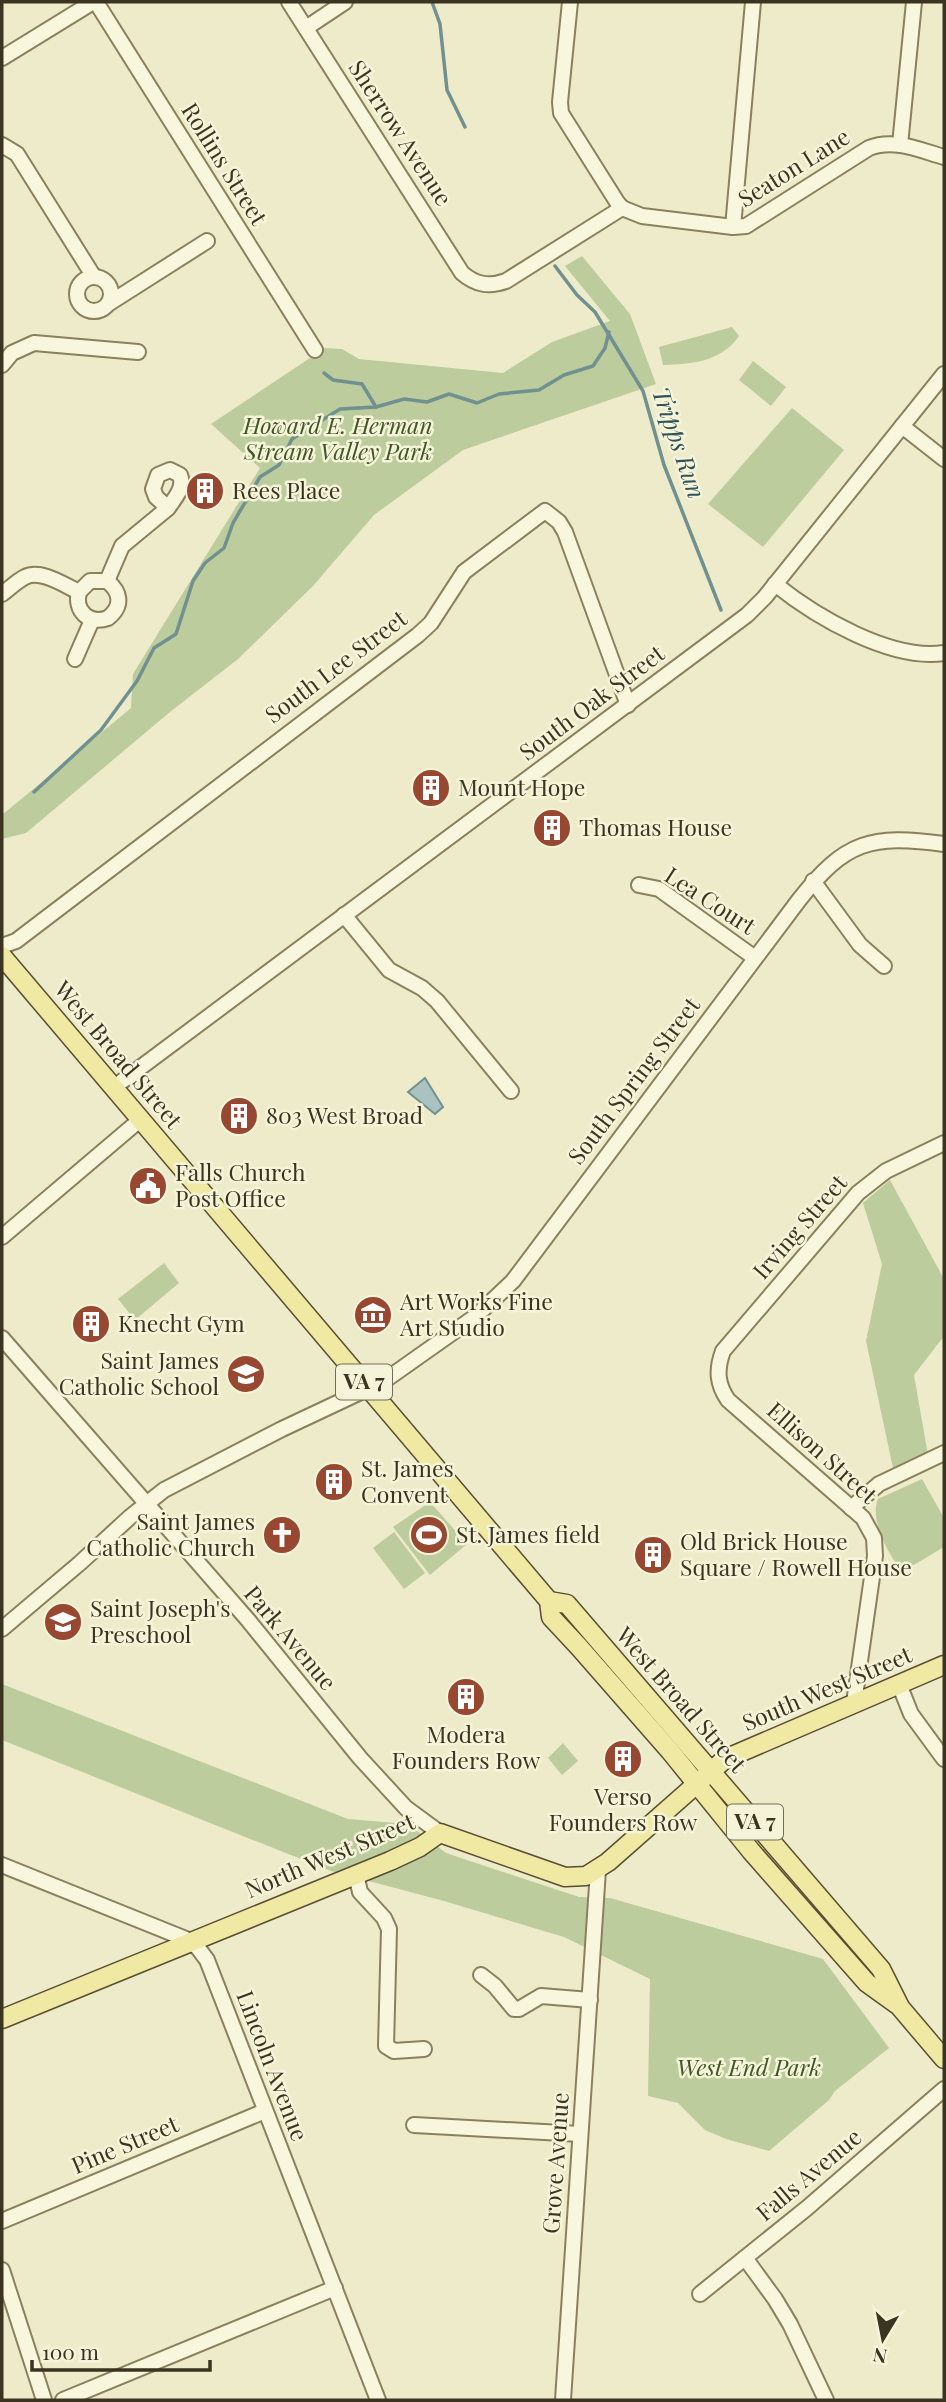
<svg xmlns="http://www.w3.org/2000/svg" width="946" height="2402" viewBox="0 0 946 2402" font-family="'Playfair Display',serif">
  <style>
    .green { fill: #bccc9d }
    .water { fill: #aac2c1; stroke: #719190; stroke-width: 2 }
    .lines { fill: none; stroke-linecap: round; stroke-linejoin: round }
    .stream { stroke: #719190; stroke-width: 3.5 }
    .minor-casing { stroke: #8a805e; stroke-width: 18 }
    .major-casing { stroke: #594d32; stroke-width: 21 }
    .minor { stroke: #f8f7dd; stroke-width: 14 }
    .major { stroke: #efe9a4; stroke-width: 18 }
    .labels { text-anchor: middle; stroke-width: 5; stroke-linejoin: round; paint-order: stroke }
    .shield { fill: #f5f4d9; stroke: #736e58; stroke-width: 2 }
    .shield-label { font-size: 21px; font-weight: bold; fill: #3b3421 }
    .street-label { font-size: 23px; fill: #3b3421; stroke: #f5f4d9 }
    .park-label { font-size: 23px; font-style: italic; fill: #415728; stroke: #f5f4d9 }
    .poi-label { font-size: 23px; fill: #3b3421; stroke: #f5f4d9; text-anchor: start }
    .water-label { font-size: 24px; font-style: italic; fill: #31545a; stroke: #f5f4d9 }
  </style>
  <rect width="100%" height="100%" fill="#eeebca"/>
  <g class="green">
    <path d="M582 256 630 314 656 384 463 450 374 515 313 586 238 659 170 712 26 833 2 839V815L131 708 133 674 260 468 211 424 325 348 342 349 359 359 503 373 552 342 610 321 565 266Z"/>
    <path d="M732 327 739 336C721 362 692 364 663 365L659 347Z"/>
    <path d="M753 361 786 387 771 406 739 380Z"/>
    <path d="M792 408 844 450 763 547 708 504Z"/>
    <path d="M890 1180 944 1279V1336L914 1375 928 1455 894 1473 866 1341 882 1264 863 1203Z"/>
    <path d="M164 1263 179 1283 135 1320 118 1299Z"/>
    <path d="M922 1479 944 1518V1547L902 1572C889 1555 869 1520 878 1499Z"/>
    <path d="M430 1502 467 1544 430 1575 393 1527Z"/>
    <path d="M394 1532 425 1573 404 1589 373 1548Z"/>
    <path d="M2 1684 348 1819 408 1824 446 1853 579 1897 610 1898 823 1959 889 2048 835 2091 829 2100 769 2151 726 2139 705 2130 678 2103 648 2096 650 1979 564 1937 444 1901 331 1871 2 1740Z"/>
    <path d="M563 1743 578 1761 562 1775 548 1758Z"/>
  </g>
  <path class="water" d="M425 1078 443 1107 435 1114 408 1092Z"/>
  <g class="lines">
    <g class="stream">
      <path d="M432 2 440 24 447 90 465 127"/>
      <path d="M555 266 577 295 595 312 643 391 664 465 721 610"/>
      <path d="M324 373 333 380 362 384 376 407"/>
      <path d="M34 792 101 730 137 681 154 648 176 634 193 581 205 563 224 548 233 523 260 477 279 465 292 439 340 409 376 407 404 399 427 402 449 394 477 403 499 394 539 390 564 375 593 366 605 348 609 332"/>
    </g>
    <defs>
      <g id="minor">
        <path d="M96 2 315 350"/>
        <path d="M289 2 462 273C476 285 489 287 506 281L622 208 642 216 733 227 746 226 869 148C894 138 919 150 944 157"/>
        <path d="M570 2 560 102 561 113 617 202 622 208"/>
        <path d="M306 28 345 2"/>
        <path d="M2 58 93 2"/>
        <path d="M2 145 17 154 94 277"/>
        <path d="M900 145 914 2"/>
        <path d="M733 227 753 2"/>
        <circle cx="94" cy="294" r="17"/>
        <path d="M108 304 207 241"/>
        <path d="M2 365 12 353 34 343 138 352"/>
        <path d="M902 426 944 459"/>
        <path d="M170 470 180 475C185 487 175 498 168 508L156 497 153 489 158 475Z"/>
        <path d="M107 581 122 546 168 508"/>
        <path d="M775 584C816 617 891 661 944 653"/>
        <path d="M79 592C74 611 89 625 108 618 123 606 121 592 107 581"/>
        <path d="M79 592 90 581H107"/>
        <path d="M2 594C9 589 17 581 25 577 41 569 64 585 79 592"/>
        <path d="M75 659 92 620"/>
        <path d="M813 881 860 945 884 966"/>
        <path d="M639 885 659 889 755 958"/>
        <path d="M344 915 389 970 422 988 437 1001 511 1091"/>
        <path d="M2 946 16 941 418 635 431 623 464 572 545 511 559 522 565 532 628 705"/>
        <path d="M113 1088 747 615 765 597 944 374"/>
        <path d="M2 1237 141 1119"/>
        <path d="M2 1338 248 1620 360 1758 406 1808 440 1833"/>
        <path d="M851 1508 879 1484 944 1453"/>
        <path d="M2 1629 80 1563 130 1517 164 1490 282 1429 384 1381 476 1316 513 1281 799 900C845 841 871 834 944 844"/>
        <path d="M899 1684 911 1714 944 1759"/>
        <path d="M854 1703 875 1556 874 1538 863 1518 728 1400C717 1384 716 1370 723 1351L858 1193 886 1171 944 1143"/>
        <path d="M2 1865 186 1939 198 1948 207 1960 378 2400"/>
        <path d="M356 1874 360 1892 384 1918 389 1929 386 2046 394 2051 424 2049"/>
        <path d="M481 1975 495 1986 514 2009H519L541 1996 590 2000"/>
        <path d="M414 2125 580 2134"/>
        <path d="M2 2221 265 2111"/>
        <path d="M745 2258 775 2299 790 2324 826 2400"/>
        <path d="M2 2270 44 2400"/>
        <path d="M700 2294 807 2208 944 2089"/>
        <path d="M63 2400 335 2288"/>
        <path d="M563 2400 598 1870"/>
      </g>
      <g id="major">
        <path d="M2 956 549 1601 551 1617 579 1647 670 1751 751 1851 867 1983 899 2006 944 2059"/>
        <path d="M549 1601 567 1604 881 1969 899 2005"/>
        <path d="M2 2019 390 1861 420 1847 440 1833 565 1877 586 1876 608 1862 725 1759 944 1665"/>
      </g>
    </defs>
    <use href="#minor" class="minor-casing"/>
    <use href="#major" class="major-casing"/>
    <use href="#minor" class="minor"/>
    <use href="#major" class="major"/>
  </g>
  <defs>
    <symbol id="building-disc" viewBox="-11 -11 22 22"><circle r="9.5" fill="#984730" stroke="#f5f4d9"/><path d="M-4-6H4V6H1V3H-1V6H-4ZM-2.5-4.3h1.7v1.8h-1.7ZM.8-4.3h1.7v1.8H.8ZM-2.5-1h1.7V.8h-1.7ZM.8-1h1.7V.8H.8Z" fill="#fff"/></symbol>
    <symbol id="civic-disc" viewBox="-11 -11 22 22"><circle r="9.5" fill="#984730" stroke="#f5f4d9"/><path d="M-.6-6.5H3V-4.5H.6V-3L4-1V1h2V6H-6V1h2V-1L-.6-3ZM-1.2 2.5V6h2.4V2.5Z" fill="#fff"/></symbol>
    <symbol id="museum-disc" viewBox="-11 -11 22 22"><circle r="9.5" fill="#984730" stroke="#f5f4d9"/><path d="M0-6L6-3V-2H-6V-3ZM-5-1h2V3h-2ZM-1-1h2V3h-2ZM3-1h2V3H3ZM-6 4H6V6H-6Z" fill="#fff"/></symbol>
    <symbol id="school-disc" viewBox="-11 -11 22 22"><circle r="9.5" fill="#984730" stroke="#f5f4d9"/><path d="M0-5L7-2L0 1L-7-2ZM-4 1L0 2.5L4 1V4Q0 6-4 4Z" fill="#fff"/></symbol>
    <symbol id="church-disc" viewBox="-11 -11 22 22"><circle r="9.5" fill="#984730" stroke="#f5f4d9"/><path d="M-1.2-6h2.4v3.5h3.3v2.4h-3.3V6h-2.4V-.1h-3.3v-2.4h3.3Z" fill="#fff"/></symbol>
    <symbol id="stadium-disc" viewBox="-11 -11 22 22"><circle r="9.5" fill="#984730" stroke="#f5f4d9"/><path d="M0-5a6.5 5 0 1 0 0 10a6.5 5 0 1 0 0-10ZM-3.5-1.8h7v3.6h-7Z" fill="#fff"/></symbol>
  </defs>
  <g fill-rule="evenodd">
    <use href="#building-disc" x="183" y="469" width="44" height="44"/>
    <use href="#building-disc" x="409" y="766" width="44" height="44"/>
    <use href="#building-disc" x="530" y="806" width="44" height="44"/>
    <use href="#building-disc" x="217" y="1094" width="44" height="44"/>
    <use href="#civic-disc" x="126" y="1164" width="44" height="44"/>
    <use href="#museum-disc" x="351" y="1293" width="44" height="44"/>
    <use href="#building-disc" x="69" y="1302" width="44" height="44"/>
    <use href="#school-disc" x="224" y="1352" width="44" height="44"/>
    <use href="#building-disc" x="312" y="1460" width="44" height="44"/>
    <use href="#church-disc" x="260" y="1513" width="44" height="44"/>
    <use href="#stadium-disc" x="407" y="1513" width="44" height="44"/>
    <use href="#building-disc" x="631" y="1533" width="44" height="44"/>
    <use href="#school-disc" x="41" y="1600" width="44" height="44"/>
    <use href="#building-disc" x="444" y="1675" width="44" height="44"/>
    <use href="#building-disc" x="601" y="1737" width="44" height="44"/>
  </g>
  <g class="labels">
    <g class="shield">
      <rect x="336" y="1364.5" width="56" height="35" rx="5"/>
      <rect x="727" y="1804.5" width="56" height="35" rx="5"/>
    </g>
    <g class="shield-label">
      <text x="364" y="1389">VA 7</text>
      <text x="755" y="1829">VA 7</text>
    </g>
    <g class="street-label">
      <text transform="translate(400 133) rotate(57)" y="8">Sherrow Avenue</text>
      <text transform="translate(224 164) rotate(58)" y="8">Rollins Street</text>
      <text transform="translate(794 168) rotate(-32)" y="8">Seaton Lane</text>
      <text transform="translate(336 667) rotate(-37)" y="8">South Lee Street</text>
      <text transform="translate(592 703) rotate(-37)" y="8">South Oak Street</text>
      <text transform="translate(710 901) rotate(33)" y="8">Lea Court</text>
      <text transform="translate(118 1055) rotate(50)" y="8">West Broad Street</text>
      <text transform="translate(634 1081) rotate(-53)" y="8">South Spring Street</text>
      <text transform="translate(800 1227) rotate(-49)" y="8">Irving Street</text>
      <text transform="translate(822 1453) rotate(42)" y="8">Ellison Street</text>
      <text transform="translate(290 1638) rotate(50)" y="8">Park Avenue</text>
      <text transform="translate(827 1689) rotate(-23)" y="8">South West Street</text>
      <text transform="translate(681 1700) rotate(49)" y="8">West Broad Street</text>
      <text transform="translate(330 1856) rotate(-23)" y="8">North West Street</text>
      <text transform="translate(272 2066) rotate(69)" y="8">Lincoln Avenue</text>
      <text transform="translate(125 2145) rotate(-23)" y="8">Pine Street</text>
      <text transform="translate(556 2163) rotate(-86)" y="8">Grove Avenue</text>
      <text transform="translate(809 2175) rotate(-40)" y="8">Falls Avenue</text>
    </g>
    <g class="park-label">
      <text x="338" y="434">Howard E. Herman<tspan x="338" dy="26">Stream Valley Park</tspan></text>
      <text x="749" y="2076">West End Park</text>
    </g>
    <g class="poi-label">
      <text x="232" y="499">Rees Place</text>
      <text x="458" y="796">Mount Hope</text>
      <text x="579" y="836">Thomas House</text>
      <text x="266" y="1124">803 West Broad</text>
      <text x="175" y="1181">Falls Church<tspan x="175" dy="26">Post Office</tspan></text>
      <text x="400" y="1310">Art Works Fine<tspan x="400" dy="26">Art Studio</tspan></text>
      <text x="118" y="1332">Knecht Gym</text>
      <text x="219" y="1369" text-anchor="end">Saint James<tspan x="219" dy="26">Catholic School</tspan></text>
      <text x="361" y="1477">St. James<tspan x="361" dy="26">Convent</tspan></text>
      <text x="255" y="1530" text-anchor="end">Saint James<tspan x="255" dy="26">Catholic Church</tspan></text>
      <text x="456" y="1543">St. James field</text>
      <text x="680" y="1550">Old Brick House<tspan x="680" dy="26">Square / Rowell House</tspan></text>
      <text x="90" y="1617">Saint Joseph's<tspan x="90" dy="26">Preschool</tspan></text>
      <text x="466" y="1743" text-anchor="middle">Modera<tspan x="466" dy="26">Founders Row</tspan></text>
      <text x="623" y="1805" text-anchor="middle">Verso<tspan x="623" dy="26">Founders Row</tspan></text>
    </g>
    <g class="water-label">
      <text transform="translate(678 443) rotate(71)" y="8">Tripps Run</text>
    </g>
  </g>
  <rect width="946" height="2402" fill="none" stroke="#3b3421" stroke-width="7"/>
  <g transform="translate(883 2339) rotate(190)" stroke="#f5f4d9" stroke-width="5" paint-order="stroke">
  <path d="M0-5L12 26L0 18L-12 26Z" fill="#3b3421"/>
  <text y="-10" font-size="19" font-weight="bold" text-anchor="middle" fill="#3b3421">N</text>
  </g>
  <path d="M32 2360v10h178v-10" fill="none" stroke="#3b3421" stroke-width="3.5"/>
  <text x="42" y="2360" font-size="21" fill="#3b3421" stroke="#f5f4d9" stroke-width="5" paint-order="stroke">100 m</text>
</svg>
